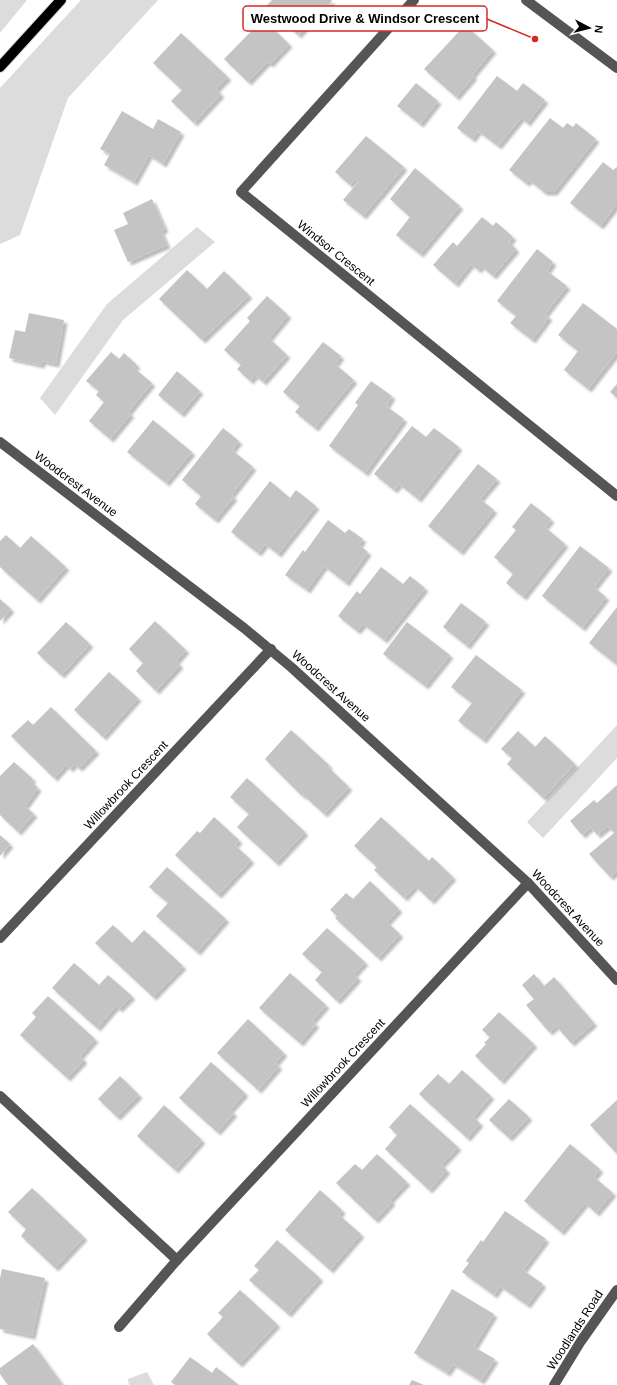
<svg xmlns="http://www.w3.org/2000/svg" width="617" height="1385" viewBox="0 0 617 1385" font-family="Arial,sans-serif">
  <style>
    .green { fill: #dcdcdc }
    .building { fill: #c4c4c4; filter: url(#shadow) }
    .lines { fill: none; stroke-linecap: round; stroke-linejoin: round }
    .major-casing { stroke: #dbdbdb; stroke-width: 12 }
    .minor { stroke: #555; stroke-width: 10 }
    .major { stroke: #000; stroke-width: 10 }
    .labels { text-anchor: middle; stroke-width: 3; stroke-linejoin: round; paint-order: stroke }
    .street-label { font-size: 12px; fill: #000; stroke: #fff }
    .leader { fill: none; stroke: #d62828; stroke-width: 1.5 }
    .callout-dot { fill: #d62828; stroke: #fff; stroke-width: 1.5 }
    .callout { fill: #fff; stroke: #d62828; stroke-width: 1.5 }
    .callout-label { font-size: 13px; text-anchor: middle; font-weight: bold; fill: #000 }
  </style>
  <defs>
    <filter id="shadow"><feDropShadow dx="3.5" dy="3.5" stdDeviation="1" flood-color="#0004"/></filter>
  </defs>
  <rect width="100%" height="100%" fill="#fff"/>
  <g class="green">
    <path d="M0 0H27L0 33Z"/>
    <path d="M81 0H158L68 98 20 235 0 244V88Z"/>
    <path d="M197 227 215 242 123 320 55 415 40 398 107 304Z"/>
    <path d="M617 725V758L543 838 527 822Z"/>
    <path d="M147 1372 154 1385H129L128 1379Z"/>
  </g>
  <g class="building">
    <path d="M272 0H331L332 1 310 25 309 23 298 35 266 6Z"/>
    <path d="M263 19 289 44 270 64 267 62 248 82 224 59Z"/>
    <path d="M465 25 493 50 472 75 474 76 456 97 424 69Z"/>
    <path d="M181 33 228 77 216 89 221 94 194 123 171 101 182 90 153 63Z"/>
    <path d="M497 76 517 91 523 83 545 100 527 123 521 118 498 146 478 131 472 139 457 128Z"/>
    <path d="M416 83 438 101 420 124 397 106Z"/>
    <path d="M122 111 153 129 158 119 181 132 163 164 149 155 134 182 104 165 110 154 100 149Z"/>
    <path d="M550 118 563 128 567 123 573 127 576 123 596 139 554 192H544L529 180 526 183 509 170Z"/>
    <path d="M366 136 404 167 363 216 343 200 358 182 355 179 350 185 335 172Z"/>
    <path d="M603 162 613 170 617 167V204L600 226 570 203Z"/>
    <path d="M415 168 460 206 420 254 396 235 410 217 390 199Z"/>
    <path d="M152 199 165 229 161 231 167 245 128 262 114 230 128 224 123 213Z"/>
    <path d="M482 217 493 226 496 222 513 237 509 242 516 249 493 276 481 266 478 270 471 264 455 284 433 265 453 242 457 246Z"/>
    <path d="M537 249 553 262 547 271 567 286 545 314 549 317 532 340 510 323 516 316 497 301Z"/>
    <path d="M187 270 207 289 224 271 249 295 202 340 159 299Z"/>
    <path d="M267 296 288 315 269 338 287 355 263 382 255 375 250 381 237 369 241 365 224 350 250 321 247 318Z"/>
    <path d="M583 303 617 329V352L588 389 564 370 578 351 558 335Z"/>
    <path d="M29 313 64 320 56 364 42 361 41 365 9 358 15 330 25 332Z"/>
    <path d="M323 342 341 356 335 364 354 380 315 428 295 412 300 406 283 392Z"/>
    <path d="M111 352 119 359 124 353 137 365 134 368 152 383 128 412 131 414 110 439 89 421 104 402 96 395 99 391 86 381Z"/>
    <path d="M177 371 200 391 181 414 158 395Z"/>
    <path d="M371 381 392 396 386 406 404 419 365 473 329 446 358 405 355 403Z"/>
    <path d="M617 384V398L610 392Z"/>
    <path d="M153 420 192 452 166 483 127 452Z"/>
    <path d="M412 426 426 437 434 428 459 447 418 499 399 484 394 490 374 474Z"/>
    <path d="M223 428 239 441 232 450 253 467 231 495 234 497 215 520 195 504 201 496 182 480Z"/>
    <path d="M478 464 497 479 480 499 494 510 460 552 428 526Z"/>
    <path d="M270 481 290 498 296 490 316 506 278 554 265 544 258 553 231 532Z"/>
    <path d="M531 503 551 519 545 527 565 544 523 597 506 583 513 574 494 557 516 530 512 527Z"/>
    <path d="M328 520 345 533 349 529 363 539 359 545 368 552 346 583 324 566 307 590 285 575 303 550 305 552Z"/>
    <path d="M6 535 20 548 31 536 66 567 37 600 0 567V541Z"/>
    <path d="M580 546 609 568 594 587 606 597 582 628 542 596Z"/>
    <path d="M381 567 403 584 410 576 425 588 384 640 363 624 357 631 338 616 357 591 360 594Z"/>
    <path d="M0 599 11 609 0 621Z"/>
    <path d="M461 603 486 622 467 646 443 627Z"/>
    <path d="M617 607V665L589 643Z"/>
    <path d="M155 621 186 650 176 661 180 665 156 691 136 671 143 663 129 649Z"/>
    <path d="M66 622 90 644 61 675 37 653Z"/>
    <path d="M407 622 450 655 425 686 383 654Z"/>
    <path d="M476 655 522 690 483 740 458 721 472 703 451 687Z"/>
    <path d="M109 672 138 698 103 737 74 710Z"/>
    <path d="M51 707 96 751 79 768 74 764 70 769 66 765 54 778 11 736 28 720 33 725Z"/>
    <path d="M291 730 329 765 328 767 349 787 324 814 303 795 302 796 265 759Z"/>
    <path d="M518 731 535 747 545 736 575 764 543 798 507 764 512 758 501 749Z"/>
    <path d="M14 762 33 779 31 781 38 788 25 806 34 814 18 832 0 815V776Z"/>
    <path d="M247 778 305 832 276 863 237 827 249 814 230 797Z"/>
    <path d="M617 785V871L610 877 589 854 614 833 608 826 597 835 591 827 582 835 570 821 594 800 597 803Z"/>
    <path d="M214 817 239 840 235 845 251 860 218 895 175 855 197 831 200 833Z"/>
    <path d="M381 817 429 861 432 857 453 877 431 901 415 886 404 898 374 870 377 867 354 846Z"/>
    <path d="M0 835 10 844 0 856Z"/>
    <path d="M167 867 226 919 197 952 156 916 168 903 149 887Z"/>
    <path d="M370 881 399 909 387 922 400 934 378 958 335 918 337 916 330 910 346 893 353 899Z"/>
    <path d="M113 925 132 943 144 930 183 966 153 997 95 943Z"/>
    <path d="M327 928 365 962 354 974 358 978 337 1001 315 980 322 972 302 954Z"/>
    <path d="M74 963 99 985 108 975 132 996 119 1009 116 1006 97 1028 52 988Z"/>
    <path d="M290 973 326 1005 312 1021 316 1024 300 1043 259 1008Z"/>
    <path d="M534 974 544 986 554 977 594 1023 571 1043 556 1026 549 1032 526 1005 534 999 522 985Z"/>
    <path d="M48 996 95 1039 80 1056 84 1060 67 1078 20 1035 36 1017 32 1013Z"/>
    <path d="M499 1012 534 1044 501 1081 475 1056 486 1044 484 1043 490 1037 482 1030Z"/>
    <path d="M248 1019 284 1053 275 1063 279 1066 258 1090 217 1053Z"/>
    <path d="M211 1062 245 1093 230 1110 234 1113 217 1132 179 1098Z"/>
    <path d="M462 1070 491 1096 473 1117 480 1123 467 1138 419 1094 438 1074 449 1084Z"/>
    <path d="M120 1076 139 1095 117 1117 98 1099Z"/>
    <path d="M509 1099 529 1117 509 1138 489 1120Z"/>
    <path d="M617 1100V1154L590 1125Z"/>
    <path d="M410 1104 458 1147 441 1165 447 1170 429 1190 385 1149 397 1135 389 1127Z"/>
    <path d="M164 1105 202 1140 175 1170 137 1136Z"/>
    <path d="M570 1144 600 1169 594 1177 613 1193 596 1213 585 1203 561 1232 524 1201Z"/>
    <path d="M377 1154 407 1182 390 1200 392 1202 375 1220 336 1183 355 1164 362 1170Z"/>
    <path d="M32 1188 84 1237 55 1268 21 1236 26 1229 8 1212Z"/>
    <path d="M320 1190 342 1210 339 1215 361 1234 330 1270 285 1230Z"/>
    <path d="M505 1211 546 1239 523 1270 543 1284 527 1305 500 1286 494 1295 462 1272 469 1263 466 1261 481 1240 483 1242Z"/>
    <path d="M277 1240 320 1278 288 1314 249 1280 259 1270 254 1266Z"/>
    <path d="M2 1269 45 1278 32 1336 0 1329V1278Z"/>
    <path d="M452 1289 494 1314 474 1347 495 1359 481 1381 453 1364 447 1373 414 1353Z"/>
    <path d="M240 1290 277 1324 239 1364 207 1334 223 1317 218 1313Z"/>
    <path d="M33 1344 63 1385H8L0 1374V1368Z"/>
    <path d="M190 1357 212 1373 216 1367 239 1385H175L171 1382Z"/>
    <path d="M412 1380 424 1385H409Z"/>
  </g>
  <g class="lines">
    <defs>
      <path id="major" d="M0 67 61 0"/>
    </defs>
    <use href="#major" class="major-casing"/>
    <g class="minor">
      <path d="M414 0 241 192 617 496"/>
      <path d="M526 0 617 68"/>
      <path d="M0 442 244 628 291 667 528 883 617 980"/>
      <path d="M0 938 271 649"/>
      <path d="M0 1096 177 1260"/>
      <path d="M119 1327 177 1260 528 883"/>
      <path d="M554 1385 581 1341 617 1290"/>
    </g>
    <use href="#major" class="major"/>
  </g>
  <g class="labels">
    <g class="street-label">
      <text transform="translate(336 253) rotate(39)" y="4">Windsor Crescent</text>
      <text transform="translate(76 484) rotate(37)" y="4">Woodcrest Avenue</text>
      <text transform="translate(331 686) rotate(42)" y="4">Woodcrest Avenue</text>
      <text transform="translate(126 785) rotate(-47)" y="4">Willowbrook Crescent</text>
      <text transform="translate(568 908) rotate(47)" y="4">Woodcrest Avenue</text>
      <text transform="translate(343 1063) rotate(-47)" y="4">Willowbrook Crescent</text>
      <text transform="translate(575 1330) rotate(-57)" y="4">Woodlands Road</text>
    </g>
  </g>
  <path class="leader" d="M535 39L487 19"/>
  <circle class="callout-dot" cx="535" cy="39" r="4"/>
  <rect class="callout" x="243" y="6" width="244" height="25" rx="4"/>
  <g class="callout-label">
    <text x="365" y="23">Westwood Drive &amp; Windsor Crescent</text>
  </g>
  <g transform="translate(589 28) rotate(97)" stroke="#ffffff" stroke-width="3" paint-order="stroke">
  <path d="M0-3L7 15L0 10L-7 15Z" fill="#000000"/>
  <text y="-6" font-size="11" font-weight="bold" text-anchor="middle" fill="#000000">N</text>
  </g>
</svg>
